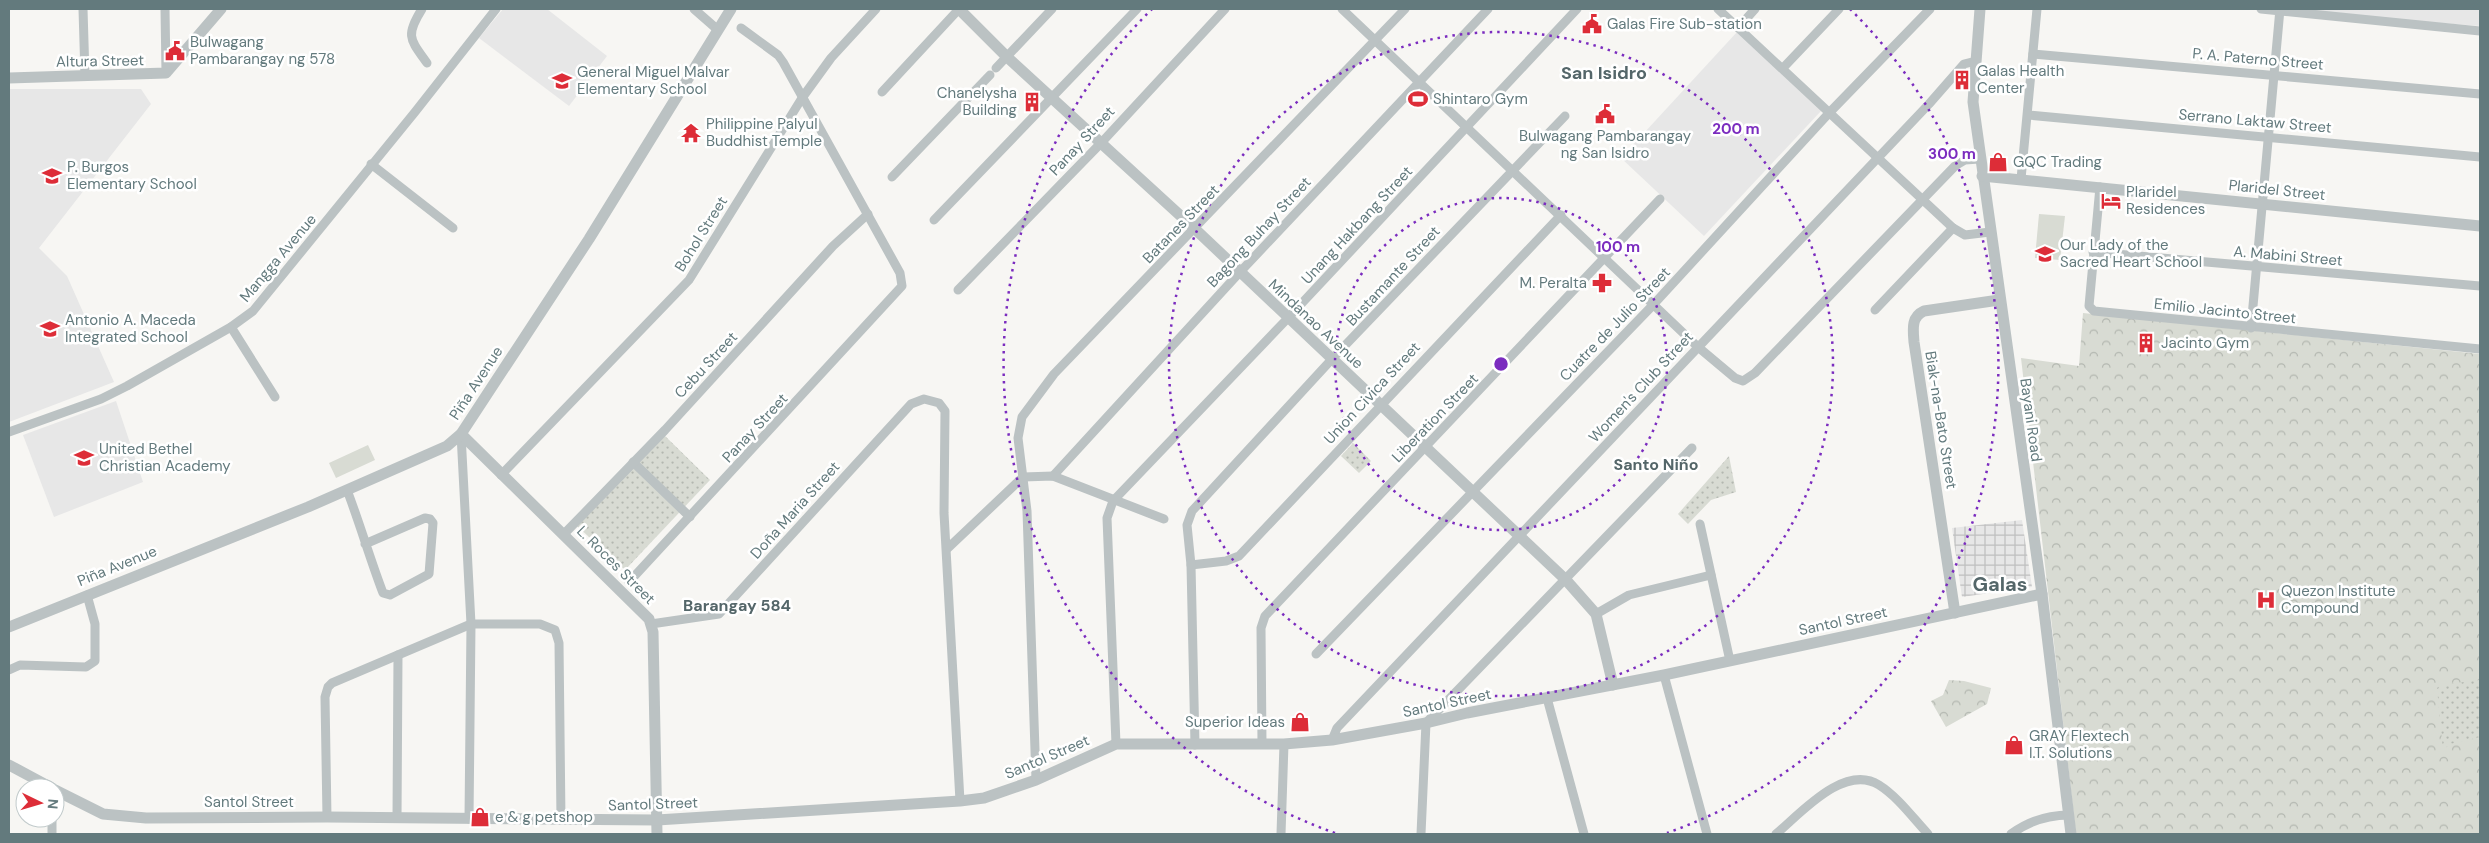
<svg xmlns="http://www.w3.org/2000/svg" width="2489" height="843" viewBox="0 0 2489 843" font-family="'DM Sans',sans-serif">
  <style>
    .built { fill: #e7e7e7 }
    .industrial { fill: url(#industrial-grid) }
    .grass { fill: url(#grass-dots) }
    .forest { fill: url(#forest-crowns) }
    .garden { fill: #d8dbd3 }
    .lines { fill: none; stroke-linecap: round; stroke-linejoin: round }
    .minor { stroke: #bbc2c3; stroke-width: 9 }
    .tertiary { stroke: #bbc2c3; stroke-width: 11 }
    .ring { fill: none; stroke: #7b2cbf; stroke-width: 2.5; stroke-dasharray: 2.5 5 }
    .labels { text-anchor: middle; stroke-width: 5; stroke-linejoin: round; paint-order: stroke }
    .poi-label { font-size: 15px; fill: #637a7d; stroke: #fff; text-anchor: start }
    .street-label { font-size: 15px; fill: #637a7d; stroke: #fff }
    .neighbourhood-label { font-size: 16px; font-weight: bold; fill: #546669; stroke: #fff }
    .quarter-label { font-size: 18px; font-weight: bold; fill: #546669; stroke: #fff }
    .district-label { font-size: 20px; font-weight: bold; fill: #546669; stroke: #fff }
    .centre { fill: #7b2cbf; stroke: #fff; stroke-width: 2.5 }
    .ring-label { font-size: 15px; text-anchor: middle; font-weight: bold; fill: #7b2cbf; stroke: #fff; stroke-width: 5; stroke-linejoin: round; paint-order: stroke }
  </style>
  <defs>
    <pattern id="industrial-grid" width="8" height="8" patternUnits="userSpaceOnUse" patternTransform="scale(1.25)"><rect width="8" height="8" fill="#e7e7e7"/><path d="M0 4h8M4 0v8" fill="none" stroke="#bfc0c0"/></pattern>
    <pattern id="grass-dots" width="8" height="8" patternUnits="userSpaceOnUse" patternTransform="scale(1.25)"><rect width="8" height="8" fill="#d8dbd3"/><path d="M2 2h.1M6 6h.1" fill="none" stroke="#b3b7b0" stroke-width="1.8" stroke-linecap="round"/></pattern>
    <pattern id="forest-crowns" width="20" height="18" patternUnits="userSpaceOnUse" patternTransform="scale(1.25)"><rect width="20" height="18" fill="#d8dbd3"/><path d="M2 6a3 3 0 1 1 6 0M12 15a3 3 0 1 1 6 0" fill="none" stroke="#b3b7b0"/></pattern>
  </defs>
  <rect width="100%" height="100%" fill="#f7f6f3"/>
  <g class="built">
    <path d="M503 9H547L607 56 569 106 479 38Z"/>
    <path d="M2286 9H2480V26L2414 21Z"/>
    <path d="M1737 32 1822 110 1704 236 1621 158Z"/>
    <path d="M9 89H141L151 104 39 248 67 276 114 382 9 422Z"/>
    <path d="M116 401 143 482 54 517 23 435Z"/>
  </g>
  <path class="industrial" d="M2022 520 2032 587 1962 597 1952 528Z"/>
  <g class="grass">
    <path d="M664 435 710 480 625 570 577 526Z"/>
    <path d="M1353 443 1371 461 1359 473 1341 456Z"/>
    <path d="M1729 456 1736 492 1711 500 1688 524 1678 514Z"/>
    <path d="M2480 650V769L2432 775 2417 659Z"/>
  </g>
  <g class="forest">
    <path d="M2083 313 2480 354V680L2441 685 2437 688 2443 750 2450 744 2480 737V834H2076L2021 358 2079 366Z"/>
    <path d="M1949 680 1964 681 1991 688 1987 704 1946 727 1931 701 1943 695Z"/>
  </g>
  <g class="garden">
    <path d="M2039 214 2065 216 2060 260 2035 258Z"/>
    <path d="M368 445 375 460 336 478 329 463Z"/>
  </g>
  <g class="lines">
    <g class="minor">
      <path d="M83 9 85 76"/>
      <path d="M165 9 166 73"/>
      <path d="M422 9C405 36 410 39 427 63"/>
      <path d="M694 9 718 30"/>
      <path d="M1342 9 1698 347 1735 378 1743 381 1755 373 1955 166 1965 160 1979 159"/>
      <path d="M1718 9 1953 228 1965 235 1990 232"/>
      <path d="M2261 9 2480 31"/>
      <path d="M1738 28 1755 9"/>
      <path d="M2033 54 2480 94"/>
      <path d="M996 68 1052 9"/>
      <path d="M1783 68 1839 9"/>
      <path d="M882 92 959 9"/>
      <path d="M2028 115 2480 157"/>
      <path d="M371 164 453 228"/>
      <path d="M892 177 990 75"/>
      <path d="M2021 179 2037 9"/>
      <path d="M2100 187 2089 306 2094 311 2480 349"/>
      <path d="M934 220 1137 9"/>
      <path d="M2093 252 2480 286"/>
      <path d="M958 290 1102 142 1225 9"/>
      <path d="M1875 310 1953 228"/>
      <path d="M231 327 275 397"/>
      <path d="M2251 328 2280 9"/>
      <path d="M9 432 101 399 127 386 231 327 253 311 415 112 496 9"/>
      <path d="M461 434 471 624 469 819"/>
      <path d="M633 462 690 517"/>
      <path d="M501 475 689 280 802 98 831 58 876 9"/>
      <path d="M1053 476 1240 272 1488 9"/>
      <path d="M347 490C360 524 370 559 383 593L390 595 429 574 433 523 430 519 425 518 365 544"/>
      <path d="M1700 524 1730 661"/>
      <path d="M564 534 665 430 833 246 868 214"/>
      <path d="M948 548 1023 477 1053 476 1164 519"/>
      <path d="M1191 565 1226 561 1239 556 1561 215"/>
      <path d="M629 582 902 286 900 273 783 62 778 55 741 28"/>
      <path d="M1596 614 1629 595 1711 575"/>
      <path d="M651 624 719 614 911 404 924 399 939 403 945 411 944 513 960 801"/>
      <path d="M1316 654 1653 305 1830 112 1930 9"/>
      <path d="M9 670 20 665 86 667 95 661V624L87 595"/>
      <path d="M1664 675 1707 834"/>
      <path d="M1547 698 1584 834"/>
      <path d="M1332 740 1337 728 1929 104 1964 64 1976 61"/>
      <path d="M1116 744 1107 518 1113 501 1288 318 1577 9"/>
      <path d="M1262 744 1261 628 1265 616 1660 199"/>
      <path d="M1195 745 1191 565 1187 525 1192 511 1332 359 1565 116"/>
      <path d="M1036 780 1027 511 1018 438 1022 417 1054 374 1405 9"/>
      <path d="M327 817 325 697 328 687 332 683 471 624H540L555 630 559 643 561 820"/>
      <path d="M397 818 398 655"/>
      <path d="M52 834V818"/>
      <path d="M1281 834 1284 744"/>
      <path d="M1421 834 1426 723 1692 448"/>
      <path d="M1776 834C1800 814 1844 763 1879 785 1898 797 1913 818 1928 834"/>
      <path d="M2011 834C2029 821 2047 815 2069 815"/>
    </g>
    <g class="tertiary">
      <path d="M959 9 1007 57 1195 229 1566 580 1596 614 1613 685"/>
      <path d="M1980 9 1973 102 2042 594 2071 834"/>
      <path d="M9 78 166 73 221 9"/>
      <path d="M1982 176 2480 226"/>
      <path d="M461 434 649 619 653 632 657 834"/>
      <path d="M1955 613 1914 342C1913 329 1911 317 1924 311L1999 300"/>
      <path d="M9 627 308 507 447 446 461 434 589 239 731 9"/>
      <path d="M9 765 52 788"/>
      <path d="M55 790 103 814 146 818 327 817 657 820 960 801 984 798 1036 780 1116 744H1284L1332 740 1426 723 1467 713 1664 675 2042 594"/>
    </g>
  </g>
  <g class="ring">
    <circle cx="1501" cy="364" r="166"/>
    <circle cx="1501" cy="364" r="332"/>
    <path d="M1335 833A498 498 0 0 1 1152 9M1850 9A498 498 0 0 1 1667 833"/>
  </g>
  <defs>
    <symbol id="civic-bare" viewBox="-9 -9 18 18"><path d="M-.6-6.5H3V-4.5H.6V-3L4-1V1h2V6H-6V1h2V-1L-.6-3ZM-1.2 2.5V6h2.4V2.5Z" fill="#dd2d38" stroke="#fff" stroke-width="2.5" paint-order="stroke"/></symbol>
    <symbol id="building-bare" viewBox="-9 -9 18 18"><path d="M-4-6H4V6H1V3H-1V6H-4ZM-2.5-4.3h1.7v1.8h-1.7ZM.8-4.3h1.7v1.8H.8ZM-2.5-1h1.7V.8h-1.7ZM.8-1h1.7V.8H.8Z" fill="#dd2d38" stroke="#fff" stroke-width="2.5" paint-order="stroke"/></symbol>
    <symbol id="school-bare" viewBox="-9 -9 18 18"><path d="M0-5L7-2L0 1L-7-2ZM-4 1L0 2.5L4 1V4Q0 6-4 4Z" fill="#dd2d38" stroke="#fff" stroke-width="2.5" paint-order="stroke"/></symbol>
    <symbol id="stadium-bare" viewBox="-9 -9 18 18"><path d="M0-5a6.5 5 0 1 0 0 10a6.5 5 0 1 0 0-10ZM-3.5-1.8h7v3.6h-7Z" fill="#dd2d38" stroke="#fff" stroke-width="2.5" paint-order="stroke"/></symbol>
    <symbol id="temple-bare" viewBox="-9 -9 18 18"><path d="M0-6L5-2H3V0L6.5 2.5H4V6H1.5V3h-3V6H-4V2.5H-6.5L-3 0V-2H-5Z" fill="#dd2d38" stroke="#fff" stroke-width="2.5" paint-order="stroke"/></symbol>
    <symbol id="shop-bare" viewBox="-9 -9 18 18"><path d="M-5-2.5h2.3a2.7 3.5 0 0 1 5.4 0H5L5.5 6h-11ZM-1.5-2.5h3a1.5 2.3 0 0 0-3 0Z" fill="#dd2d38" stroke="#fff" stroke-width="2.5" paint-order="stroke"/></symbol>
    <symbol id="hotel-bare" viewBox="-9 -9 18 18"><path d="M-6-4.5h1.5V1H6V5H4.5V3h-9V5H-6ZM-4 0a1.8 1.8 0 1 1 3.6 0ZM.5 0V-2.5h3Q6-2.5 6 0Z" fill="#dd2d38" stroke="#fff" stroke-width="2.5" paint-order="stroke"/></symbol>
    <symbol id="pharmacy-bare" viewBox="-9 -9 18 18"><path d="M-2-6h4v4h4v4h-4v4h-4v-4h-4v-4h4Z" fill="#dd2d38" stroke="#fff" stroke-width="2.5" paint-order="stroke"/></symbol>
    <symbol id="hospital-bare" viewBox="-9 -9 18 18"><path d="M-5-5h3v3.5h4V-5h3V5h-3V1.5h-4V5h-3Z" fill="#dd2d38" stroke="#fff" stroke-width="2.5" paint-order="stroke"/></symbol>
  </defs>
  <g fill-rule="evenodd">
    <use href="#civic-bare" x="1578" y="10" width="28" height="28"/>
    <use href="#civic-bare" x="161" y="37" width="28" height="28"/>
    <use href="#building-bare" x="1948" y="66" width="28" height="28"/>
    <use href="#school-bare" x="548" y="67" width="28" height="28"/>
    <use href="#stadium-bare" x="1404" y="85" width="28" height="28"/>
    <use href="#building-bare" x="1018" y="88" width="28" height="28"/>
    <use href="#civic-bare" x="1591" y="100" width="28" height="28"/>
    <use href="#temple-bare" x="677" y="119" width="28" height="28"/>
    <use href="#shop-bare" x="1984" y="148" width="28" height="28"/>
    <use href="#school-bare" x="38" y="162" width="28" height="28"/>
    <use href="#hotel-bare" x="2097" y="187" width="28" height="28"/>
    <use href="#school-bare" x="2031" y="240" width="28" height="28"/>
    <use href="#pharmacy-bare" x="1588" y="269" width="28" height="28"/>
    <use href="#school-bare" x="36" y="315" width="28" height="28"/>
    <use href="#building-bare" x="2132" y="329" width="28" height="28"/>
    <use href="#school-bare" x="70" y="444" width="28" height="28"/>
    <use href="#hospital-bare" x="2252" y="586" width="28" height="28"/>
    <use href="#shop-bare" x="1286" y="708" width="28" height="28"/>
    <use href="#shop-bare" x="2000" y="731" width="28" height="28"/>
    <use href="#shop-bare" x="466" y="803" width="28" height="28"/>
  </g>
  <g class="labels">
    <g class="poi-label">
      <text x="1607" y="29">Galas Fire Sub-station</text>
      <text x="190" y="47">Bulwagang<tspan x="190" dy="17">Pambarangay ng 578</tspan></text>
      <text x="1977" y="76">Galas Health<tspan x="1977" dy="17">Center</tspan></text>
      <text x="577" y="77">General Miguel Malvar<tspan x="577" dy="17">Elementary School</tspan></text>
      <text x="1017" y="98" text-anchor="end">Chanelysha<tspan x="1017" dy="17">Building</tspan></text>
      <text x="1433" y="104">Shintaro Gym</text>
      <text x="706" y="129">Philippine Palyul<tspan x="706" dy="17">Buddhist Temple</tspan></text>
      <text x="1605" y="141" text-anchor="middle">Bulwagang Pambarangay<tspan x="1605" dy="17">ng San Isidro</tspan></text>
      <text x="2013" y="167">GQC Trading</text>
      <text x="67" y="172">P. Burgos<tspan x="67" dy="17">Elementary School</tspan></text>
      <text x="2126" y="197">Plaridel<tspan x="2126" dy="17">Residences</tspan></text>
      <text x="2060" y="250">Our Lady of the<tspan x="2060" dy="17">Sacred Heart School</tspan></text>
      <text x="1587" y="288" text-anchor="end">M. Peralta</text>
      <text x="65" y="325">Antonio A. Maceda<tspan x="65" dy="17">Integrated School</tspan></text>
      <text x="2161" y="348">Jacinto Gym</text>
      <text x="99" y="454">United Bethel<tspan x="99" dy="17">Christian Academy</tspan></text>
      <text x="2281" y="596">Quezon Institute<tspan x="2281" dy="17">Compound</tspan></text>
      <text x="1285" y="727" text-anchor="end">Superior Ideas</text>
      <text x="2029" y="741">GRAY Flextech<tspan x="2029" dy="17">I.T. Solutions</tspan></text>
      <text x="495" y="822">e &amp; g petshop</text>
    </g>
    <g class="street-label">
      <text transform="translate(2258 59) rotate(5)" y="5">P. A. Paterno Street</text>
      <text transform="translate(100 61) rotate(-1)" y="5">Altura Street</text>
      <text transform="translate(2255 121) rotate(5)" y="5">Serrano Laktaw Street</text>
      <text transform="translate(1082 141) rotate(-47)" y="5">Panay Street</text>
      <text transform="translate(2277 190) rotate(6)" y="5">Plaridel Street</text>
      <text transform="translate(1181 224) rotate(-46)" y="5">Batanes Street</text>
      <text transform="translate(1357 225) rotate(-47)" y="5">Unang Hakbang Street</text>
      <text transform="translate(1259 232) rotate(-47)" y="5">Bagong Buhay Street</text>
      <text transform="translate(701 234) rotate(-58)" y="5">Bohol Street</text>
      <text transform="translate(2288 256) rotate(5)" y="5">A. Mabini Street</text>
      <text transform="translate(278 258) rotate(-50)" y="5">Mangga Avenue</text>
      <text transform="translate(1393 276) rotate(-47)" y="5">Bustamante Street</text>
      <text transform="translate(2225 311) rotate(6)" y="5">Emilio Jacinto Street</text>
      <text transform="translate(1316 324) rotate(43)" y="5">Mindanao Avenue</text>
      <text transform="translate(1615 324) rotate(-46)" y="5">Cuatre de Julio Street</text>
      <text transform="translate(706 365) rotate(-47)" y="5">Cebu Street</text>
      <text transform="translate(476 383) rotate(-57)" y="5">Piña Avenue</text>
      <text transform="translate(1641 387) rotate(-47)" y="5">Women's Club Street</text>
      <text transform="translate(1372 393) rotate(-47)" y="5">Union Civica Street</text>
      <text transform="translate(1435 418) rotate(-46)" y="5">Liberation Street</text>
      <text transform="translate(1941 420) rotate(81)" y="5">Biak-na-Bato Street</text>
      <text transform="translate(2031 420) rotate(82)" y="5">Bayani Road</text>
      <text transform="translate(755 428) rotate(-47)" y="5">Panay Street</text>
      <text transform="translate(795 510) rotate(-48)" y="5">Doña Maria Street</text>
      <text transform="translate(616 565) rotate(45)" y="5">L. Roces Street</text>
      <text transform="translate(117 566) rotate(-22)" y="5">Piña Avenue</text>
      <text transform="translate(1843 621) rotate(-12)" y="5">Santol Street</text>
      <text transform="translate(1447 703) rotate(-12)" y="5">Santol Street</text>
      <text transform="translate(1047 757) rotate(-23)" y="5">Santol Street</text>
      <text x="249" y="807">Santol Street</text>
      <text transform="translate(653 804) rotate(-2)" y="5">Santol Street</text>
    </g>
    <g class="neighbourhood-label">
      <text x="1656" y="470">Santo Niño</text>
      <text x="737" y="611">Barangay 584</text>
    </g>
    <g class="quarter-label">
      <text x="1604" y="79">San Isidro</text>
    </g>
    <g class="district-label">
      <text x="2000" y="591">Galas</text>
    </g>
  </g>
  <circle cx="1501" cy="364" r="8" class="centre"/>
  <g class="ring-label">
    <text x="1736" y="134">200 m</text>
    <text x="1952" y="159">300 m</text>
    <text x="1618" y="252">100 m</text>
  </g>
  <rect width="2489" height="843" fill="none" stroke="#637a7d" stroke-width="20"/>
  <g transform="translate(40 803) rotate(95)"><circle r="24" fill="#ffffff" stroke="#c1cacb"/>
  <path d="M0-4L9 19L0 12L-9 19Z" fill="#dd2d38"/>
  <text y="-8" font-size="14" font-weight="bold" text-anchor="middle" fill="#637a7d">N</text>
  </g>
</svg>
